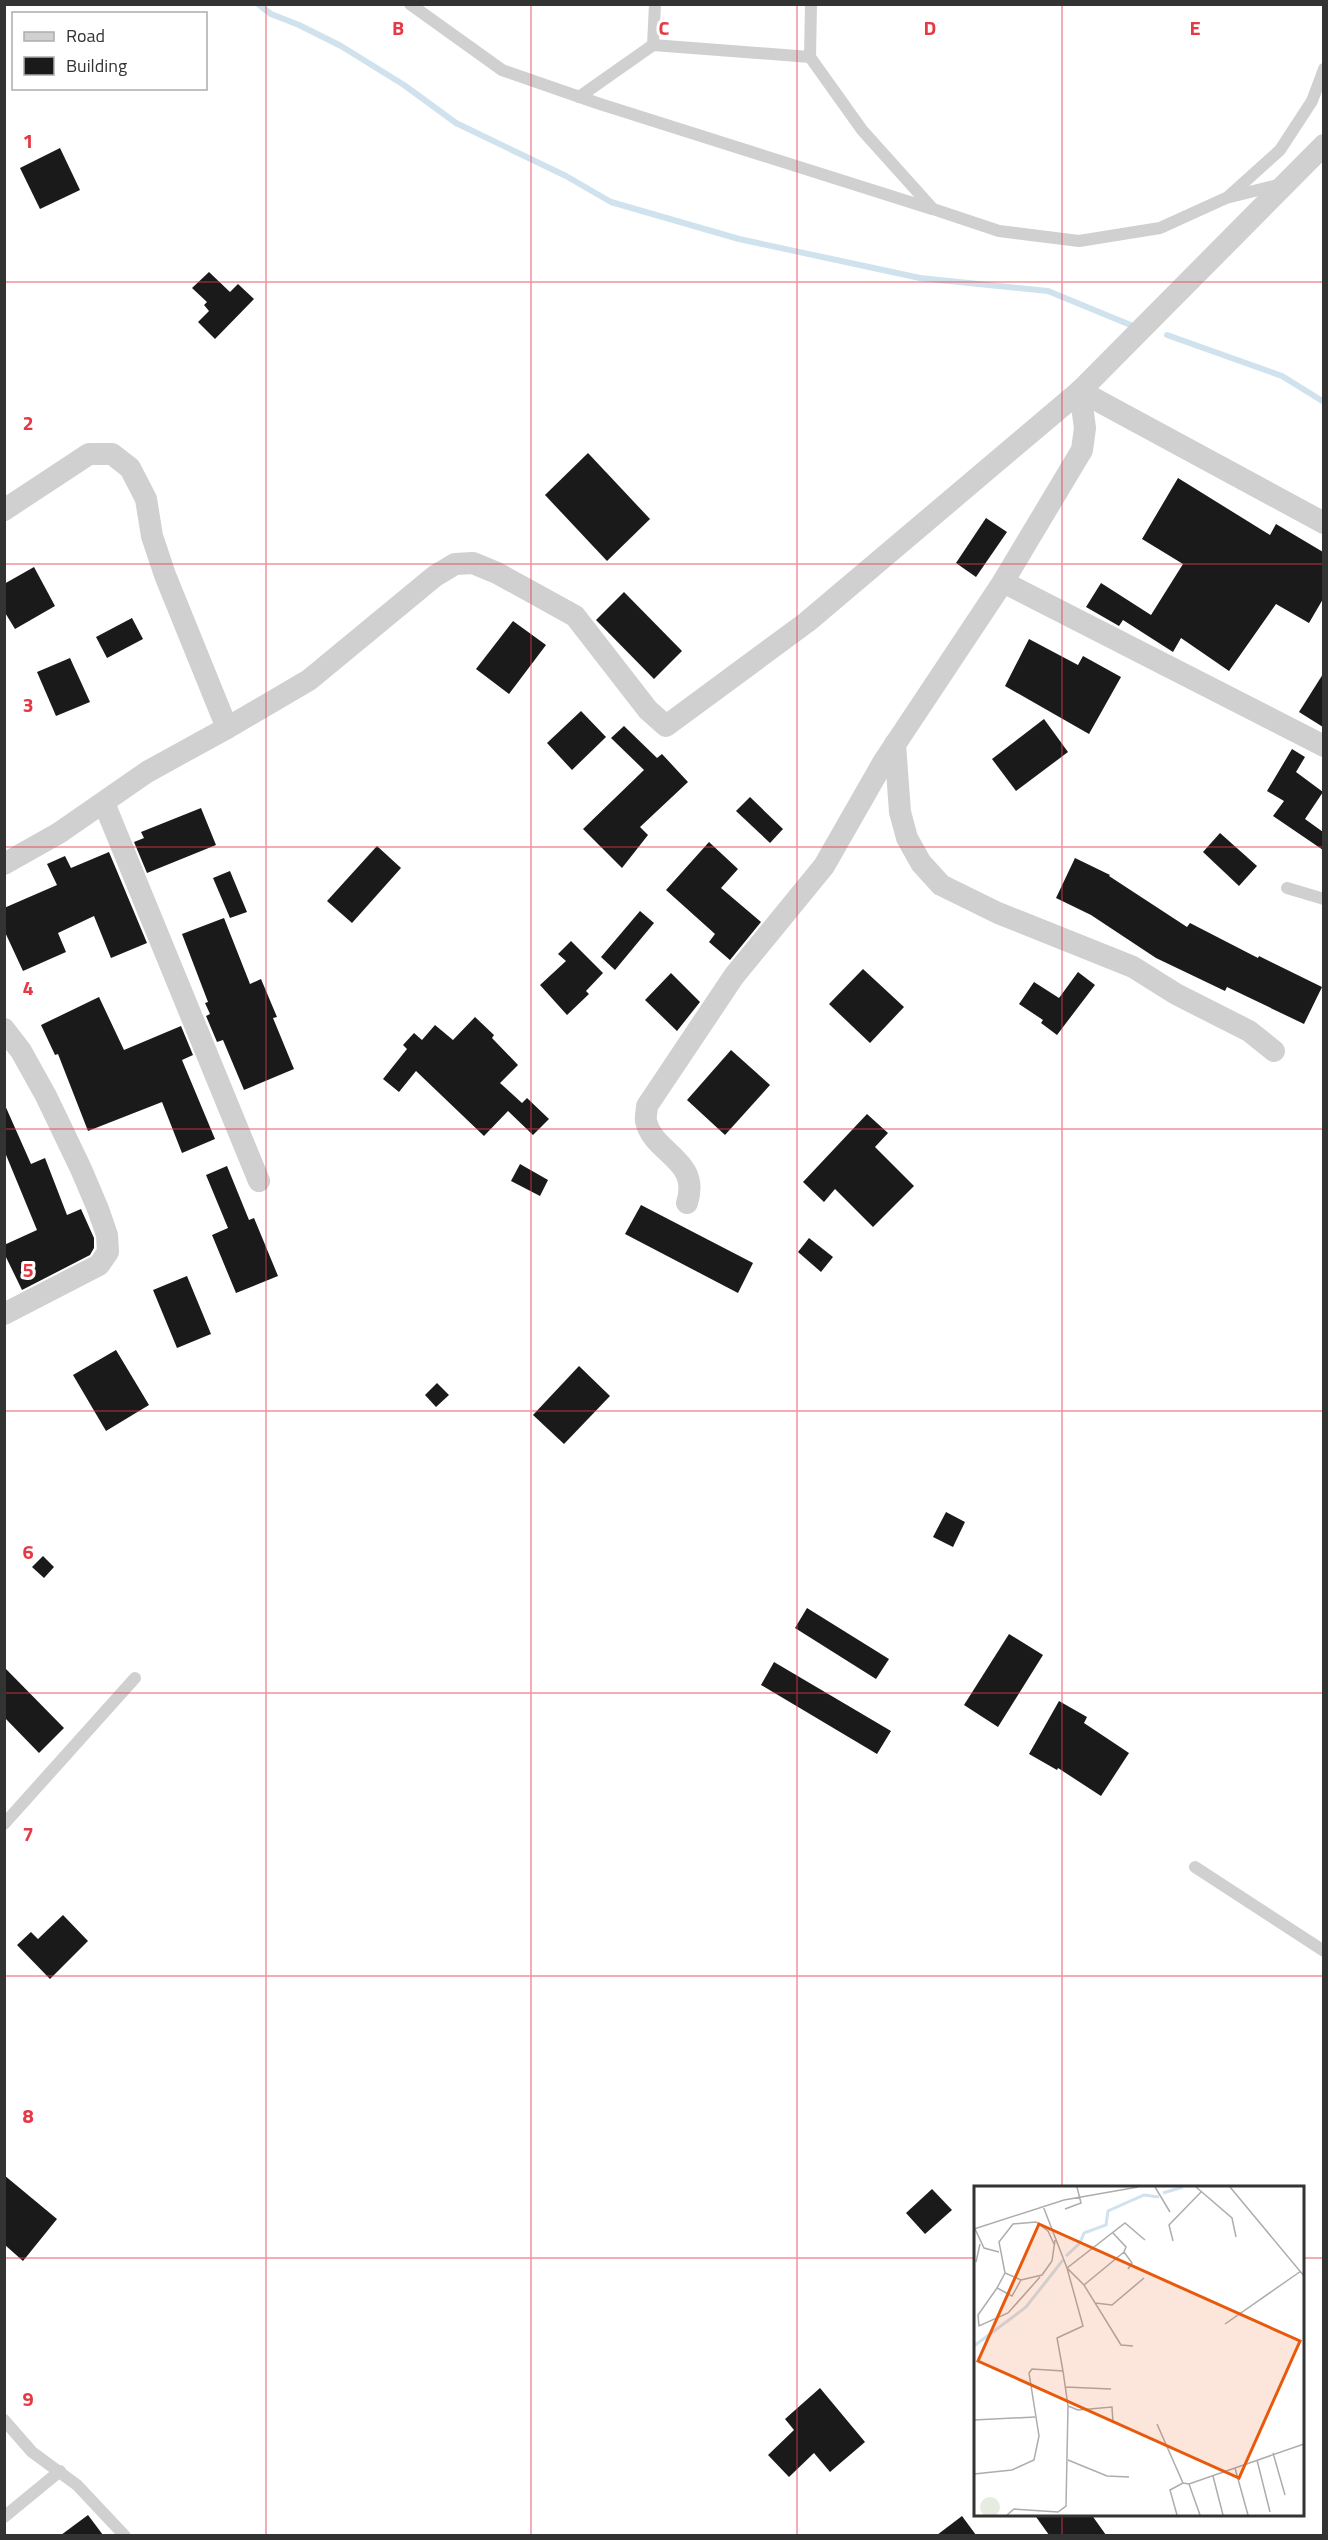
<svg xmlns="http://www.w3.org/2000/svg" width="1328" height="2540" viewBox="0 0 1328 2540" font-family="'Titillium Web',sans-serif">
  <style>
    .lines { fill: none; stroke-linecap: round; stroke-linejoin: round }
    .stream { stroke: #cfe2ee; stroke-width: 6 }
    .building { fill: #1a1a1a }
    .lane { stroke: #d0d0d0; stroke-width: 12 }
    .street { stroke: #d0d0d0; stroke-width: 22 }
    .grid { fill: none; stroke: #e63946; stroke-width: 1.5; stroke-opacity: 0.55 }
    .inset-river { fill: none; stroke: #cfe2ee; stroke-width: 3 }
    .inset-road { fill: none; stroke: #adadad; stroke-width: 1.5 }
    .view { fill: #e8590c; fill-opacity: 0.15; stroke: #e8590c; stroke-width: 3 }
    .inset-edge { fill: none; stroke: #333; stroke-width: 3 }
    .grid-label { font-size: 20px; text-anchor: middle; font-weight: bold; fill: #e63946; stroke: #fff; stroke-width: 6; stroke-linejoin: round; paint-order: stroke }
  </style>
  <rect width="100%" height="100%" fill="#fff"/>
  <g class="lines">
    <g class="stream">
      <path d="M258 4 271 14 299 25 341 46 404 85 456 123 566 176 611 202 739 239 920 278 1048 291 1133 326"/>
      <path d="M1167 335 1282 376 1324 402"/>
    </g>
  </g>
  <g class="building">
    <path d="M60 148 80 190 40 209 20 168Z"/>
    <path d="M209 272 230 292 238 284 254 299 215 339 198 322 209 311 204 305 207 302 192 288Z"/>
    <path d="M588 453 650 519 607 561 545 495Z"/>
    <path d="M1178 478 1270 535 1276 524 1323 552V599L1309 623 1276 604 1229 671 1181 638 1173 652 1123 620 1119 626 1086 607 1101 583 1151 615 1183 564 1142 539Z"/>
    <path d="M986 518 1007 532 976 577 956 563Z"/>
    <path d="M34 567 55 606 15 629 4 611V584Z"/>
    <path d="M624 592 682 651 654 679 596 620Z"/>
    <path d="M132 618 143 639 107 658 96 637Z"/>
    <path d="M513 621 546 645 509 694 476 669Z"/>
    <path d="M1029 639 1078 665 1083 656 1121 677 1089 734 1005 686Z"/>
    <path d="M70 658 90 702 56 716 37 672Z"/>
    <path d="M1323 674V727L1299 712Z"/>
    <path d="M581 711 606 737 572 770 547 743Z"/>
    <path d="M1044 719 1068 752 1016 791 992 759Z"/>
    <path d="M624 726 657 758 662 754 688 782 640 827 648 835 622 868 583 829 644 770 611 738Z"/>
    <path d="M1292 749 1305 757 1296 772 1323 792 1305 819 1323 832V850L1273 816 1284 801 1267 791Z"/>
    <path d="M750 797 783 829 770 843 736 811Z"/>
    <path d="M201 808 216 845 147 873 134 842 144 838 141 832Z"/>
    <path d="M1220 833 1257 866 1239 886 1203 852Z"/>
    <path d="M709 842 738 869 721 888 761 922 730 960 709 942 715 934 666 890Z"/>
    <path d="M377 846 401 868 352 923 327 901Z"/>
    <path d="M109 852 147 943 111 958 94 916 58 933 66 952 23 971 4 930V908L57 885 47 864 65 856 71 868Z"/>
    <path d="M1075 858 1110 875 1109 876 1187 927 1190 923 1258 958 1259 956 1322 987 1304 1024 1227 987 1225 991 1156 958 1091 915 1056 898Z"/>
    <path d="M230 871 247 912 230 918 213 878Z"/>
    <path d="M640 911 654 923 615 970 601 957Z"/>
    <path d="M224 918 250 984 261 979 277 1017 273 1018 294 1069 244 1090 223 1040 217 1042 206 1016 210 1014 205 1003 208 1002 182 934Z"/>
    <path d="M571 941 603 973 586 991 589 994 567 1015 540 985 566 961 558 954Z"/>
    <path d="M863 969 904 1007 870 1043 829 1004Z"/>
    <path d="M1078 972 1095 985 1057 1035 1041 1023 1043 1020 1019 1004 1034 982 1059 998Z"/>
    <path d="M671 973 700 1002 677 1031 645 1000Z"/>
    <path d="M99 997 124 1050 181 1026 193 1055 182 1060 215 1139 182 1153 162 1102 88 1131 58 1054 55 1055 41 1025Z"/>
    <path d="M475 1017 494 1035 492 1038 518 1065 500 1083 522 1103 527 1098 549 1119 533 1135 508 1111 484 1136 416 1071 399 1092 383 1079 407 1049 403 1045 414 1033 422 1040 435 1025 453 1040Z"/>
    <path d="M731 1050 770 1085 725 1135 687 1100Z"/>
    <path d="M4 1103 31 1164 45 1158 67 1215 81 1209 94 1238V1248L90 1255 22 1290 4 1253V1245L37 1230 4 1150Z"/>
    <path d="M867 1114 888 1133 875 1147 914 1186 873 1227 835 1189 824 1202 803 1182Z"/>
    <path d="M520 1164 548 1180 540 1196 511 1181Z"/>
    <path d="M227 1166 249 1220 254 1218 278 1276 236 1293 212 1235 228 1228 206 1175Z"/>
    <path d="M641 1205 753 1263 738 1293 625 1234Z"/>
    <path d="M809 1238 833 1257 821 1272 798 1252Z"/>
    <path d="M187 1276 211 1334 177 1348 153 1290Z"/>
    <path d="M116 1350 149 1405 106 1431 73 1375Z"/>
    <path d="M579 1366 610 1396 564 1444 533 1415Z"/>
    <path d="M437 1383 449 1395 436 1407 425 1395Z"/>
    <path d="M946 1512 965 1522 953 1547 933 1537Z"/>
    <path d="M43 1556 54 1567 44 1578 32 1567Z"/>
    <path d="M807 1608 889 1659 876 1679 795 1628Z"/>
    <path d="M1009 1634 1043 1655 998 1727 964 1705Z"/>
    <path d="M774 1662 891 1731 877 1754 761 1685Z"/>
    <path d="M4 1667 64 1728 39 1753 4 1717Z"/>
    <path d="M1059 1701 1087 1717 1084 1723 1129 1753 1101 1796 1058 1768 1057 1770 1029 1754Z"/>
    <path d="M63 1915 88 1941 50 1979 17 1945 31 1932 38 1939Z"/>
    <path d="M4 2175 57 2219 23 2261 5 2245Z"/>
    <path d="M932 2189 952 2210 925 2234 906 2213Z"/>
    <path d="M820 2388 865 2442 830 2472 814 2453 789 2477 768 2455 794 2430 785 2419Z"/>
    <path d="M1034 2514H1091L1106 2535H1049Z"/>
    <path d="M88 2515 103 2535H61Z"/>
    <path d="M962 2516 976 2535H937Z"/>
  </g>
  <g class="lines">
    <g class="lane">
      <path d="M410 4 502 70 597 103 932 209"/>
      <path d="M655 4 653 45 810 57"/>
      <path d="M811 4 810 57 862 130 933 209 999 231 1079 241 1160 228 1226 198 1282 184"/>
      <path d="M579 97 653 45"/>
      <path d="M1229 196 1280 150 1312 101 1324 69"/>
      <path d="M1287 888 1324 899"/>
      <path d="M4 1824 135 1678"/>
      <path d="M1195 1867 1324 1951"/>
      <path d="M4 2420 32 2452 77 2485 125 2536"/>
      <path d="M4 2517 60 2471"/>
    </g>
    <g class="street">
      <path d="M1080 391 1324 523"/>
      <path d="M4 510 89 454H112L130 468 146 499 152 536 165 575 227 728 147 772 59 833 4 864"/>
      <path d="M1003 582 1324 746"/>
      <path d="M227 728 309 680 435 576 455 564 473 563 497 573 575 616 648 710 666 726 807 622 1080 391 1324 145"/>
      <path d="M895 744 900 812 907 838 921 863 941 885 998 913 1133 967 1176 994 1249 1031 1274 1051"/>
      <path d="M104 803 259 1181"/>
      <path d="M4 1029 21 1051 46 1096 81 1169 98 1209 107 1235 108 1252 99 1265 4 1314"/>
      <path d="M687 1203C701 1159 653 1154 646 1121 645 1117 647 1111 647 1106L734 976 824 866 884 761 1003 582 1082 450 1085 428 1080 391"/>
    </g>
  </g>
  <path class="grid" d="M266 4V2536M531 4V2536M797 4V2536M1062 4V2188M4 282H1324M4 564H1324M4 847H1324M4 1129H1324M4 1411H1324M4 1693H1324M4 1976H1324M4 2258H976M1302 2258H1324M1062 2514V2536"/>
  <g transform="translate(974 2186)">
    <rect width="330" height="330" fill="#fff"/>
    <path d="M6 321a10 10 0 1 1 20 0a10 10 0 1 1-20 0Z" fill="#e6ecdf"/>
    <path class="inset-river" d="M189 7 209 1M92 70 106 57 110 47 132 39 134 25 170 9 185 11M0 160 52 121 89 74"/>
    <path class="inset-road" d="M181 1 196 26M222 1 258 32 262 51M256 1 330 90M69 20 93 82 109 140 83 152 89 185M91 23 107 17 103 1M0 43 90 14 164 1M1 43 10 62 25 66M139 47 152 61 150 66 158 77 154 83M199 55 195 39 227 6M80 58 74 45 62 36 39 38 25 56 31 87 47 94 68 89 78 75 81 54M2 76 6 58M31 87 23 102 38 110 47 94M110 99 150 66M23 102 4 129 5 140 34 127 66 91M121 117 138 119 170 92M251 138 327 85M159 160 147 159 110 99 93 82 151 37 171 54M91 201 137 203M94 220 104 224 138 221 139 237M0 234 61 231M183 238 209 297 215 298 330 258M299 267 311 309M94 274 133 290 155 291M283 274 296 326M261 282 274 329M0 288 38 284 60 274 65 250 55 187 58 183 89 185 94 220 92 320 84 326 40 323 33 329M239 290 249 329M215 298 226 329M203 329 196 304 209 297"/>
    <path class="view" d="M65 38 326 155 265 292 4 175Z"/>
    <rect width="330" height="330" class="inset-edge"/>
  </g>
  <g class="grid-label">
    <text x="398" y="35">B</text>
    <text x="664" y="35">C</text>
    <text x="930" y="35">D</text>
    <text x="1195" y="35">E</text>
    <text x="28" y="148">1</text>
    <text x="28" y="430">2</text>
    <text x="28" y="712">3</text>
    <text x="28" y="995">4</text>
    <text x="28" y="1277">5</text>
    <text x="28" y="1559">6</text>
    <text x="28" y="1841">7</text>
    <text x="28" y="2123">8</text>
    <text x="28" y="2406">9</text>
  </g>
  <rect width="1328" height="2540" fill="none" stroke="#333333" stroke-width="12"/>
  <rect x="12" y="12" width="195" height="78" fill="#ffffff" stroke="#adadad" stroke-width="1.5"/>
  <rect x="24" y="32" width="30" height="9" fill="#d0d0d0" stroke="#adadad" stroke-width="1.5"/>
  <text x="66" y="42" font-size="18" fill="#333333">Road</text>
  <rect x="24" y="57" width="30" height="18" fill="#1a1a1a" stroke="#adadad" stroke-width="1.5"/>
  <text x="66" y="72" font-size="18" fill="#333333">Building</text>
</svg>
